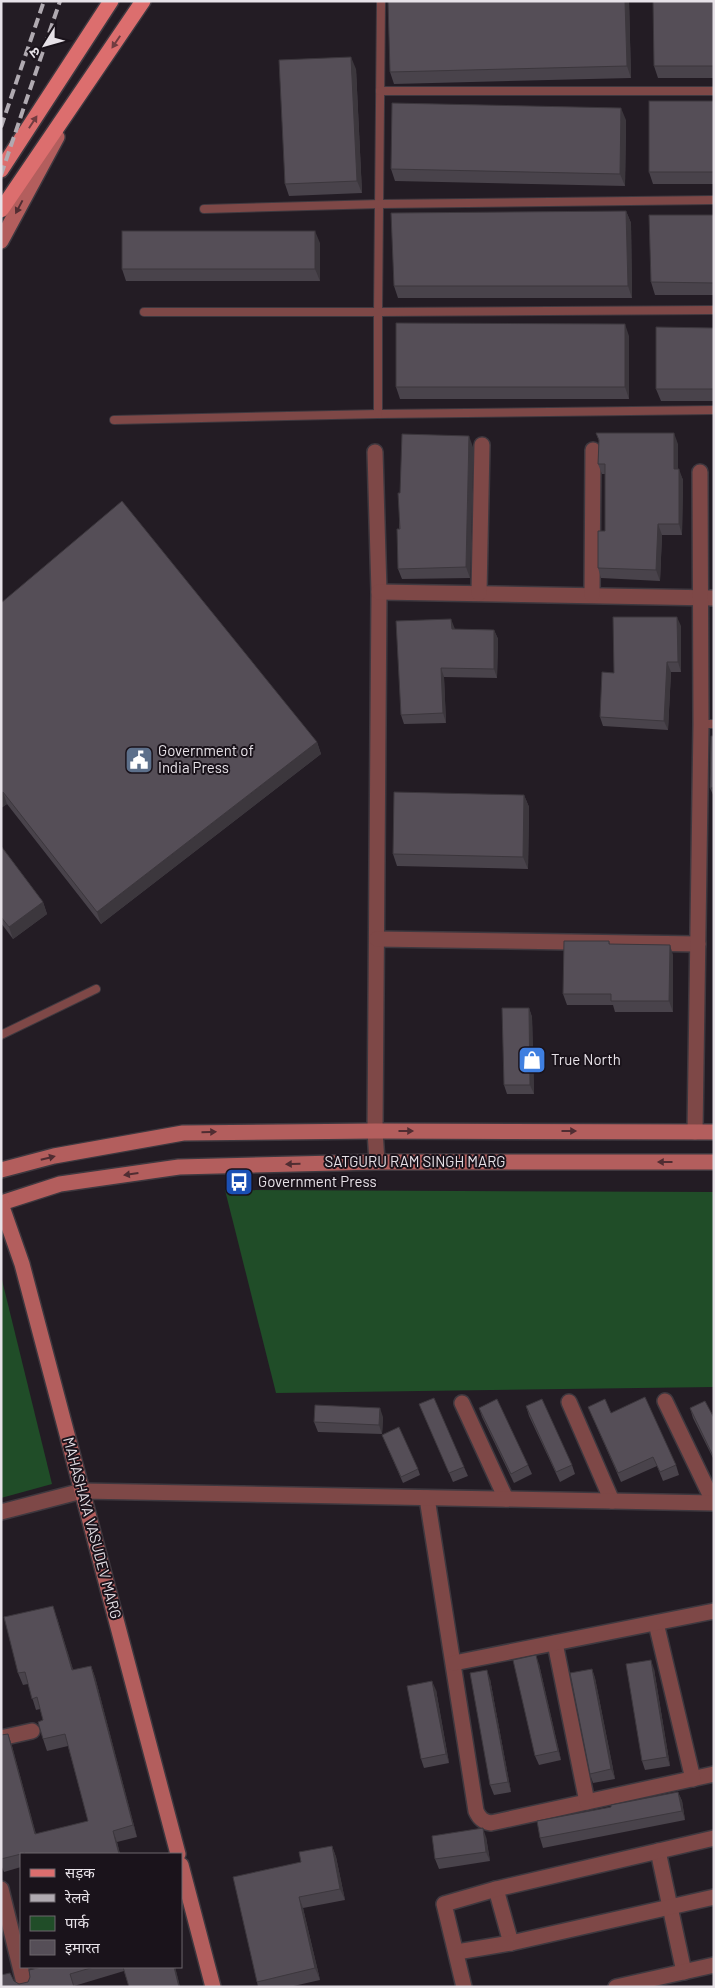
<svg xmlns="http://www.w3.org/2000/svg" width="715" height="1988" viewBox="0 0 715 1988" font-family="Barlow,'Noto Sans Devanagari',sans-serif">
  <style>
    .green { fill: #204d28 }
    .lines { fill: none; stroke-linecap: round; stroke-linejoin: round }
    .lane-casing { stroke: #3e383f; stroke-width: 10 }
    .street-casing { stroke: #3e383f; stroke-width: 18 }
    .secondary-casing { stroke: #3e383f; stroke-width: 18 }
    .primary-casing { stroke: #3e383f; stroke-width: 18 }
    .lane { stroke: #7e4847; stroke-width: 8 }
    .street { stroke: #7e4847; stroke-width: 15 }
    .secondary { stroke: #b35e5d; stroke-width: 15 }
    .primary { stroke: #dc6e6e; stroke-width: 15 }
    .rail { stroke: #b0aab1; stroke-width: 4; stroke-dasharray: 10 5; stroke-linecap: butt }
    .wall { fill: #49434b }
    .shaded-wall { fill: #3c373d }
    .building { fill: #554e57; stroke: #3c373d }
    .oneway { fill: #713c40 }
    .oneway2 { fill: #502d32 }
    .labels { text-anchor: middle; stroke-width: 4; stroke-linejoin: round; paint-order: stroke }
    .poi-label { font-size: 15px; fill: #e7e2e8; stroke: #1a131b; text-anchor: start }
    .street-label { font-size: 15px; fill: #e7e2e8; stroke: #1a131b }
  </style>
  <rect width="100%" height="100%" fill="#231c24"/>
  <g class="green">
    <path d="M225 1190 714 1192V1387L276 1393Z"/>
    <path d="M1 1276 52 1484 1 1498Z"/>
  </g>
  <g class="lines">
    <defs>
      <g id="lane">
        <path d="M381 1 378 312 714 310"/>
        <path d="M380 91H714"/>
        <path d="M204 209 380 204 714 200"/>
        <path d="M144 312H378V414L714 410"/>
        <path d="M114 420 378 414"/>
        <path d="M701 724H714"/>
        <path d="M1 1035 96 989"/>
      </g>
      <g id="street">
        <path d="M375 452 379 592 375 1131 377 1162"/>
        <path d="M379 592 714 598"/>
        <path d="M479 593 482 445"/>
        <path d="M592 595 593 450"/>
        <path d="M377 939 698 944"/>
        <path d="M695 1132 701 724 700 472"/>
        <path d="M665 1401 714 1503"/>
        <path d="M569 1402 612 1501"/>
        <path d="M462 1403 506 1499"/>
        <path d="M427 1498 476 1811C479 1818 483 1822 491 1823L714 1774"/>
        <path d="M1 1512 82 1491 714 1503"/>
        <path d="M656 1623 693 1779"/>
        <path d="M555 1643 587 1802"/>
        <path d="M454 1663 714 1611"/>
        <path d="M1 1738 32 1731"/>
        <path d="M658 1851 684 1972"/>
        <path d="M1 1889 25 1987"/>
        <path d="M496 1889 511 1943"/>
        <path d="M457 1952 511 1943 714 1897"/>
        <path d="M464 1987 444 1904 496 1889 714 1838"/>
        <path d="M616 1987 714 1965"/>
      </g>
      <g id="secondary">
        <path d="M1 241 57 137"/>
        <path d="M1 1170 54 1156 183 1133 375 1131 714 1132"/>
        <path d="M1 1203 60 1184 179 1167 377 1162H714"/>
        <path d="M1 1204 22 1264 178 1854"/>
        <path d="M181 1865 213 1987"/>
      </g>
      <g id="primary">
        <path d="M1 170 111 1"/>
        <path d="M1 210 143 1"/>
      </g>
    </defs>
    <use href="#lane" class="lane-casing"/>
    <use href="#street" class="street-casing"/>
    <use href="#secondary" class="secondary-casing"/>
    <use href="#primary" class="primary-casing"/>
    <use href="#lane" class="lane"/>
    <use href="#street" class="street"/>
    <use href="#secondary" class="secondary"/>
    <use href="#primary" class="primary"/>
    <g class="rail">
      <path d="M1 127 44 1"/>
      <path d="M1 175 60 1"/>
    </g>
  </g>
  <g class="wall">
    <path d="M629 1 631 78 394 84 390 72Z"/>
    <path d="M714 1V78H658L654 66Z"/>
    <path d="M356 69 362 193 289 196 285 184Z"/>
    <path d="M714 101V184H653L649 172Z"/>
    <path d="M626 120 625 186 395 181 391 169Z"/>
    <path d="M626 211 631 223 632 298H398L394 286Z"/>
    <path d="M714 215V295H655L651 282Z"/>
    <path d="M320 243V281H126L122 269Z"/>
    <path d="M714 328V401H661L656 389Z"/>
    <path d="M629 336V399H400L396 387Z"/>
    <path d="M596 433 678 444V469L683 480 682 535H662L660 581 601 578 598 568 605 531V474H602L598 464 599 441Z"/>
    <path d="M473 447 470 578 402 579 398 569 400 493Z"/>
    <path d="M1 603 317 742 321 754 101 924 7 804 1 808Z"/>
    <path d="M681 626V672H671L668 730 603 726 600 717 614 673Z"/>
    <path d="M455 629 494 630 498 639 497 678 444 677 446 723 404 724 401 715Z"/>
    <path d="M714 736V797L710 788Z"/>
    <path d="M524 795 529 807 528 869 397 866 393 854Z"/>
    <path d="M1 846 43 902 47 914 13 939 1 923Z"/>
    <path d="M609 941 610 944 670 945 673 956V1012H615L613 1005H567L563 994Z"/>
    <path d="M529 1008 532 1017 534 1094H507L504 1085Z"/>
    <path d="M419 1404 464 1467 468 1476 453 1482Z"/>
    <path d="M526 1406 572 1465 575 1474 560 1482 529 1416Z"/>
    <path d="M588 1407 611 1413 676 1465 679 1475 663 1481 657 1466 621 1482Z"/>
    <path d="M479 1408 528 1465 532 1474 514 1483 482 1417Z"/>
    <path d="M690 1408 714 1418V1460L693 1418Z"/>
    <path d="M383 1417 382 1434 318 1432 314 1422Z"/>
    <path d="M382 1435 418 1469 420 1475 403 1483Z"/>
    <path d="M57 1618 73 1670 91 1666 95 1677 137 1837 117 1842 120 1854H21V1867L4 1872 1 1865V1735L8 1734 12 1746 36 1834 88 1821 68 1746 47 1751 43 1739V1720L40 1709 36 1710 28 1684 23 1685 18 1673Z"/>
    <path d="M539 1664 561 1760 539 1765 535 1756Z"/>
    <path d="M592 1669 595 1678 615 1779 593 1783 590 1774Z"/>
    <path d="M654 1669 670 1766 645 1770 642 1761Z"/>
    <path d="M490 1679 511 1792 494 1795 490 1785Z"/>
    <path d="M436 1690 449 1763 424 1768 421 1759Z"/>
    <path d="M678 1792 682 1801 685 1820 543 1848 540 1838 611 1807Z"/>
    <path d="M486 1837 490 1861 439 1869 435 1859Z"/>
    <path d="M332 1846 336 1857 345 1900 303 1908 320 1980 289 1987H258L257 1982 301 1862Z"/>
    <path d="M42 1967H175L180 1987H129L124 1971 74 1986V1987H1L14 1981 19 1984 28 1982Z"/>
  </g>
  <g class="shaded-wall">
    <path d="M625 1H629L631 78 627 66Z"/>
    <path d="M351 57 356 69 362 193 357 181Z"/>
    <path d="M621 108 626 120 625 186 620 174Z"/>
    <path d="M626 211 631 223 632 298 628 286Z"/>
    <path d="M315 231 320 243V281L315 269Z"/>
    <path d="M625 324 629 336V399L625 387Z"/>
    <path d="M674 433 678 444V480L674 469Z"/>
    <path d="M469 436 473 447 470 578 466 567Z"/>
    <path d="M679 469 683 480 682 535 679 524Z"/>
    <path d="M658 524 662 535 660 581 656 570Z"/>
    <path d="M677 617 681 626V672L678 662Z"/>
    <path d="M451 619 455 629V638L452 629Z"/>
    <path d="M494 630 498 639 497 678 494 669Z"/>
    <path d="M667 662 671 672 668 730 664 721Z"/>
    <path d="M441 668 444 677 446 723 443 713Z"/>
    <path d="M317 742 321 754 101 924 97 912Z"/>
    <path d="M3 792 7 804 1 808V793Z"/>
    <path d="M524 795 529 807 528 869 523 857Z"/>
    <path d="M43 902 47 914 13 939 9 927Z"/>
    <path d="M670 945 673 956V1012L669 1001Z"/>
    <path d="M529 1008 532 1017 534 1094 530 1085Z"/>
    <path d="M380 1408 383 1417 382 1434 379 1425Z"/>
    <path d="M53 1606 57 1618 77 1682 72 1670Z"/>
    <path d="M536 1655 539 1664 561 1760 558 1751Z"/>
    <path d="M651 1660 654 1669 670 1766 667 1757Z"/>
    <path d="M91 1666 95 1677 137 1837 133 1825Z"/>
    <path d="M592 1669 595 1678 615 1779 611 1769Z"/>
    <path d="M487 1670 490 1679 511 1792 508 1782Z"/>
    <path d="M432 1681 436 1690 449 1763 446 1754Z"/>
    <path d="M8 1734 12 1746 39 1846 35 1834Z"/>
    <path d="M678 1792 682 1801 685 1820 682 1811Z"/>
    <path d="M483 1828 486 1837 490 1861 486 1852Z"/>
    <path d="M113 1831 117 1842 120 1854H119Z"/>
    <path d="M332 1846 336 1857 345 1900 340 1889Z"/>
    <path d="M299 1897 303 1908 320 1980 315 1968Z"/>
    <path d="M174 1967H175L180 1987H179Z"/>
  </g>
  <g class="building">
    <path d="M388 1H625L627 66 390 72Z"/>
    <path d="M653 1H714V66H654Z"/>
    <path d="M351 57 357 181 285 184 279 60Z"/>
    <rect x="649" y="101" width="65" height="71"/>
    <path d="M392 103 621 108 620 174 391 169Z"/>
    <path d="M626 211 628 286H394L391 213Z"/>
    <path d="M649 215H714V283L651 282Z"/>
    <rect x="122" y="231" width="193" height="38"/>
    <path d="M396 323 625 324V387H396Z"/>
    <path d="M656 327 714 328V389H656Z"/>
    <path d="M596 433H674V469H679V524H658L656 570 598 568V531H605V464H598L599 440Z"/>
    <path d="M402 434 469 436 466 567 398 569 397 529H400L398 493H400Z"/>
    <path d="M122 501 317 742 97 912 3 792 1 793V603Z"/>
    <path d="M613 617H677L678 662H667L664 721 600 717 602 672 614 673Z"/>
    <path d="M451 619 452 629 494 630V669L441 668 443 713 401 715 396 621Z"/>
    <path d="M711 736H714V788H710Z"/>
    <path d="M394 792 524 795 523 857 393 854Z"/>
    <path d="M1 846 43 902 9 927 1 917Z"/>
    <path d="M564 941H609V944L670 945 669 1001H611V994H563Z"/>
    <path d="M502 1008H529L530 1085H504Z"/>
    <path d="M645 1397 676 1465 660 1472 653 1457 618 1473 588 1407 605 1399 611 1413Z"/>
    <path d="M434 1398 464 1467 449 1473 419 1404Z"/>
    <path d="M497 1399 528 1465 511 1474 479 1408Z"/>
    <path d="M542 1399 572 1465 556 1472 526 1406Z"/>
    <path d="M705 1401 714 1418V1458L690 1408Z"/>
    <path d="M315 1405 380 1408 379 1425 314 1422Z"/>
    <path d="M399 1427 418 1469 401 1477 382 1435Z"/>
    <path d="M53 1606 72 1670 91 1666 133 1825 113 1831 119 1854H26L25 1853 1 1859V1735L8 1734 35 1834 88 1821 65 1734 43 1739 38 1722 43 1720 37 1697 32 1699 25 1672 18 1673 4 1617Z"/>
    <path d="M536 1655 558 1751 535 1756 513 1660Z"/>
    <path d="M651 1660 667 1757 642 1761 626 1664Z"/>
    <path d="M592 1669 611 1769 590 1774 570 1673Z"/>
    <path d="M487 1670 508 1782 490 1785 470 1673Z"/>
    <path d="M432 1681 446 1754 421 1759 407 1686Z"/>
    <path d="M678 1792 682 1811 540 1838 537 1821 611 1807V1805Z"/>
    <path d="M483 1828 486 1852 435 1859 432 1836Z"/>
    <path d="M332 1846 340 1889 299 1897 315 1968 257 1982 233 1877 301 1862 299 1852Z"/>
    <path d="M42 1967H94L70 1974 74 1987H1V1975L10 1973 14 1981 19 1984 28 1982 30 1977 29 1970Z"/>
    <path d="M123 1967H174L179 1987H129Z"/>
  </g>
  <defs><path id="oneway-solid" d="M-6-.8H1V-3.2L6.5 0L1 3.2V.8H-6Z" transform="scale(1.25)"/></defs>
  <g class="oneway">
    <use href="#oneway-solid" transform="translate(116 42) rotate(124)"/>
    <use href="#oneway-solid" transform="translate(33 122) rotate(-57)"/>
  </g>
  <g class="oneway2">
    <use href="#oneway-solid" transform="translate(19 207) rotate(118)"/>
    <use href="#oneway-solid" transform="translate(406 1131)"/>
    <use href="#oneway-solid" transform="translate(569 1131)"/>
    <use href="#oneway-solid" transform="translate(209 1132) rotate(-1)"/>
    <use href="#oneway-solid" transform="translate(48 1158) rotate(-14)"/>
    <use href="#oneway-solid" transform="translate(665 1162) rotate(-180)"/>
    <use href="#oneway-solid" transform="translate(293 1164) rotate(178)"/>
    <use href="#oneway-solid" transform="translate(131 1174) rotate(172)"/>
  </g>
  <defs>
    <symbol id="civic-square" viewBox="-11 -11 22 22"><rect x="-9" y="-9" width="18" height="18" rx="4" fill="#5c6f8a" stroke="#1a131b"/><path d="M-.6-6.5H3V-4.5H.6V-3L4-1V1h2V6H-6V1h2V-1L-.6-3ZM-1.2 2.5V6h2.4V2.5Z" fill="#fff"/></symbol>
    <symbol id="shop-square" viewBox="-11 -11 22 22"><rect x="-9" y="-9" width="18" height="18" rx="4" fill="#3f7fe0" stroke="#1a131b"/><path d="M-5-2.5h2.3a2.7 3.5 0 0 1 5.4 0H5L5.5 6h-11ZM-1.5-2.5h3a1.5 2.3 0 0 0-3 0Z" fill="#fff"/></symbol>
    <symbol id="bus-square" viewBox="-11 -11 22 22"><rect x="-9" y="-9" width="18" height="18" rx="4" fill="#1a4fb4" stroke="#1a131b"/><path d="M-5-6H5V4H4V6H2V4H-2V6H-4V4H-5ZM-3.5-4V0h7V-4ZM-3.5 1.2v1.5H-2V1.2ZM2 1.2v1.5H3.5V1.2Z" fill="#fff"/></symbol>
  </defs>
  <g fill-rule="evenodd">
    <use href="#civic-square" x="123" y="744" width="32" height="32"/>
    <use href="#shop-square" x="516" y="1044" width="32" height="32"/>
    <use href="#bus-square" x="223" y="1166" width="32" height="32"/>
  </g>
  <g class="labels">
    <g class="poi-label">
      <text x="158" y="756">Government of<tspan x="158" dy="17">India Press</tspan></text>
      <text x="551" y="1065">True North</text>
      <text x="258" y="1187">Government Press</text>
    </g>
    <g class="street-label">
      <text x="415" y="1167">SATGURU RAM SINGH MARG</text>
      <text transform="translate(92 1528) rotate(75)" y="5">MAHASHAYA VASUDEV MARG</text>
    </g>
  </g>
  <rect width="715" height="1988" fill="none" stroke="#e7e2e8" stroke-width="5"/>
  <rect x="20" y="1853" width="162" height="115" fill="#1a131b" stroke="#6c666d"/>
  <rect x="30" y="1869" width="25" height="8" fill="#dc6e6e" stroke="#6c666d"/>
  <text x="65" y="1878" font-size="15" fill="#e7e2e8">सड़क</text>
  <rect x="30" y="1894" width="25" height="8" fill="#b0aab1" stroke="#6c666d"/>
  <text x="65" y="1903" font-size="15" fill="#e7e2e8">रेलवे</text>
  <rect x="30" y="1916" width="25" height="15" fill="#204d28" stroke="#6c666d"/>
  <text x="65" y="1928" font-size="15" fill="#e7e2e8">पार्क</text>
  <rect x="30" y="1940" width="25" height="15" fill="#554e57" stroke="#6c666d"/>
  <text x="65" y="1953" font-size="15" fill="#e7e2e8">इमारत</text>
  <g transform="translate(45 45) rotate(233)" stroke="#1a131b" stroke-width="4" paint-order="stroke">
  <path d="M0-4L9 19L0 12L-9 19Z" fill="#e7e2e8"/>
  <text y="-8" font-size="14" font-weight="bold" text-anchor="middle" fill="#e7e2e8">उ</text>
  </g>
</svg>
